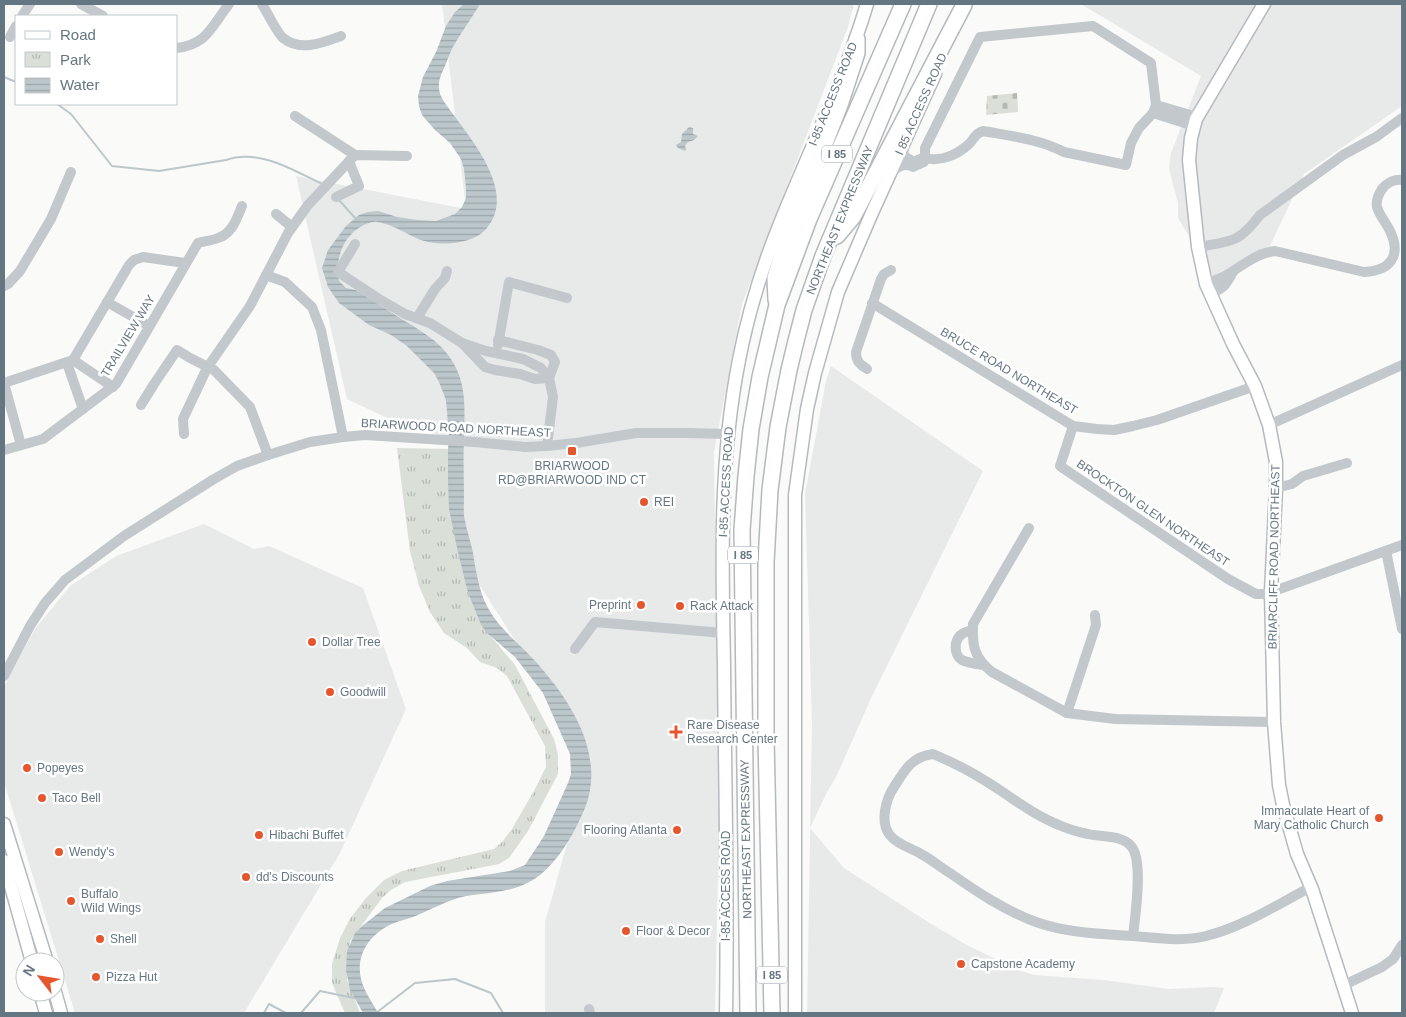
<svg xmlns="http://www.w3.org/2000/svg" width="1406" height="1017" viewBox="0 0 1406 1017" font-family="Helvetica,sans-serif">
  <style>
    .built { fill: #e8e9e9 }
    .cemetery { fill: url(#cemetery-stones) }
    .park { fill: url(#park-tufts) }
    .water { fill: url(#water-rules) }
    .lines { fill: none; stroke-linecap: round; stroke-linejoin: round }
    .stream { stroke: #bbc7cb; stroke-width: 2 }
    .major-casing { stroke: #b5babe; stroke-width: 15 }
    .highway-casing { stroke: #b4b9bd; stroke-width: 18 }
    .minor { stroke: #c3c8cc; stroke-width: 10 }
    .major { stroke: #fff; stroke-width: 12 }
    .highway { stroke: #fff; stroke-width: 15 }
    .poi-dot { fill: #e4572e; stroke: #fff; stroke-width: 2 }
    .labels { text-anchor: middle; stroke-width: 5; stroke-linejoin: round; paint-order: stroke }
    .shield { fill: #fff; stroke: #939fa8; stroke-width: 1 }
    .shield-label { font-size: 11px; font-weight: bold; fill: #657683 }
    .street-label { font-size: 12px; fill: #657683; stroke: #fff }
    .poi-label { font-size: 12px; fill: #657683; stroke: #fff; text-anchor: start }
  </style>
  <defs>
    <pattern id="cemetery-stones" width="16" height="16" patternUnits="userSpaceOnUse" patternTransform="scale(1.25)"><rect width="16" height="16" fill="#dadfd7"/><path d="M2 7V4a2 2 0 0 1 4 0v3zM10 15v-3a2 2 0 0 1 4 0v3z" fill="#b4b9b4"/></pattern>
    <pattern id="park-tufts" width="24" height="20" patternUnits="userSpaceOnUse" patternTransform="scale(1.25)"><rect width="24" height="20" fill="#dadfd7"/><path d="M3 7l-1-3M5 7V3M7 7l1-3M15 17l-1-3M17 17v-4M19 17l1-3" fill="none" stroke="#b4b9b4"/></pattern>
    <pattern id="water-rules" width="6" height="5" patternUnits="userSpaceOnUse" patternTransform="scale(1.25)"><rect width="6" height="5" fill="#bbc7cb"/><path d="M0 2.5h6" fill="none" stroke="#9ca6aa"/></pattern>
  </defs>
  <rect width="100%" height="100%" fill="#fafaf8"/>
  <g class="built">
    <path d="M442 4H854L848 27 742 304 714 452 719 827 715 1013H545V922L591 759 452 542 465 442 402 425 347 399 296 176 466 209Z"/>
    <path d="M1081 4H1402V106L1304 174 1267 252 1217 282 1178 218V203L1169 169 1171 153 1201 76Z"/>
    <path d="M831 366 983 471 872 696 837 775 826 794 810 828 844 868 928 922 965 944 1018 970 1034 975 1103 980 1169 989 1213 987 1224 988 1214 1013H807L812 722 805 494 826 381Z"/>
    <path d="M204 524 254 549 269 546 363 588 406 709 340 853 244 1013H75L4 782V686L35 629 70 586 116 556Z"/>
  </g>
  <path class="cemetery" d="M1017 93 1018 112 986 115 987 96Z"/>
  <path class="park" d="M397 448 448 449V482L468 593 481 625 515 665 554 739 558 755V774L528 831 509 858 499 864 405 882 391 890 382 898 350 941 347 980 360 1013H345L332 983V964L340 938 350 919 365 899 384 880 402 871 494 849 502 842 512 829 535 789 546 767 545 746 507 676 497 668 480 662 467 648 444 633 430 612 419 586 410 551Z"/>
  <g class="water">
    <path d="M464 4H480C472 18 462 31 454 45 450 52 448 59 445 66 442 73 438 80 439 88 439 97 448 107 453 114 474 143 517 194 486 229 479 237 470 240 460 242 443 245 427 244 412 236 402 231 388 223 377 222 372 221 366 224 362 226 342 237 335 260 339 281L346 288 356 290C370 299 385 308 400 318 421 331 442 342 454 364 468 389 464 416 464 444 463 461 464 479 464 497 464 504 463 513 465 521 467 532 471 542 473 553 476 571 479 592 488 608 500 630 520 644 536 662 571 701 606 755 585 808 574 834 556 867 531 881 512 892 488 893 466 896 447 900 431 910 413 917 404 920 394 922 386 927 367 938 356 957 361 979 364 991 372 1002 378 1013H363L350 990 346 970 347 951 355 933 362 926 385 908 430 886 447 881 510 871 525 865 544 836 568 783 571 774 570 754 543 693 515 657 487 633 481 625 468 593 457 548 449 509 448 482V449L449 436 446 400 439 382 434 373 407 346 391 335 369 325 339 303 328 287 322 268 328 250 346 226 359 215 368 212 378 211 397 217 417 220 436 221 455 214 462 207 466 198V188L464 169 461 159 450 143 435 130 422 115 419 106 418 96 423 77 436 52 446 26 455 12Z"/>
    <path d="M689 127 693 128V134L698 136 694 140 688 142 685 146 686 149 685 151 678 148 676 145 681 142 682 134Z"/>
  </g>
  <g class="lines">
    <g class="stream">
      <path d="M4 77 16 82"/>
      <path d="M57 104 71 114 112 166 159 171 226 160C259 148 295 171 324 185"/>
      <path d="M339 200 356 219"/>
      <path d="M264 1013 269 1004 286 1013"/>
      <path d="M301 1013 320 991 354 998 353 997"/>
      <path d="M376 1013 415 983 455 979 491 993 503 1013"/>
    </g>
    <defs>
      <g id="major">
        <path d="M1264 4 1196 119 1191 138 1189 160 1198 247 1206 284 1233 344 1255 386 1269 425 1276 462V488L1271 592 1274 722 1279 785 1283 805 1297 854 1312 889 1352 1013"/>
        <path d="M4 824 47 962"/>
        <path d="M4 861 32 962"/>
        <path d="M40 992 46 1013"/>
        <path d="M55 992 61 1013"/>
        <path d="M726 1013C728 897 725 781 724 665 722 563 719 461 739 360 748 313 763 265 781 221 810 149 845 78 867 4"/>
        <path d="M795 1013V495L807 409 815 373 838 292 871 215 935 74"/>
      </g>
      <g id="highway">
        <path d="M837 236 853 217 964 5"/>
        <path d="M776 300 775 278 785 245 840 105 857 53V39"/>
        <path d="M748 1013 742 530 746 476 751 429 760 377 777 305 809 219 903 4"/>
        <path d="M772 1013 766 738V562L770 490 778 427 789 370 796 341 804 310 823 256 929 4"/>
      </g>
    </defs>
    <use href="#major" class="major-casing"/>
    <use href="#highway" class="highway-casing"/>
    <g class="minor">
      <path d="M81 4 103 16"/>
      <path d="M262 4C267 12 277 33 283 38 301 52 322 43 341 36"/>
      <path d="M22 16 30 4"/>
      <path d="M1093 26 1151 63 1156 105 1153 113 1139 128 1131 143 1126 165 1064 152C1040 139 1010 136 983 131 974 134 975 138 969 144 957 155 941 162 925 158V148L980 37Z"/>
      <path d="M10 37 16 26"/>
      <path d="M176 48C207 45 212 26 229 4"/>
      <path d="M1156 105 1197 117"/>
      <path d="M1153 113 1194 126"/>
      <path d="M295 116 355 155"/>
      <path d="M891 173C898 167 904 162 913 167L924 162 925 158 920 159 914 162 904 156 903 145"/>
      <path d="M336 197 359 186 349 161"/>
      <path d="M276 214 292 227"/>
      <path d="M355 244 338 272 379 299 405 314 430 323 462 343 486 351 523 359 541 368 549 378 553 397 547 446"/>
      <path d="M1198 247C1231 241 1238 244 1260 215L1343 155 1376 137 1402 118"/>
      <path d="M266 275 285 282 312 307 321 330 343 437"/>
      <path d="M1206 284C1212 281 1219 279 1225 276 1241 267 1256 253 1275 251L1364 272C1390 271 1402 256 1390 231 1387 224 1379 215 1377 207 1376 201 1378 195 1382 189 1387 183 1394 179 1402 180"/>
      <path d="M4 286 8 284 20 271 51 219 71 172"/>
      <path d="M1210 294C1224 288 1226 285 1233 272"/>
      <path d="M107 302 149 326"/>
      <path d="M872 303 1073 426 1097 429 1114 430 1133 426 1157 420 1255 386"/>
      <path d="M417 318 435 289 445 278 447 271"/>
      <path d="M462 343 485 367 495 370 520 374 535 379 549 378 555 362 551 355 538 350 498 340"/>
      <path d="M498 345 509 282 567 298"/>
      <path d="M73 360 113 387"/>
      <path d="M67 363 83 409"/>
      <path d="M867 369C860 364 856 362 856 352L881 279 884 274 891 270"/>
      <path d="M4 383 73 360 129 265 134 260 143 257 185 263"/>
      <path d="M4 383 21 445"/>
      <path d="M141 405 154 384 177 350 190 358 214 370 250 407 268 455"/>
      <path d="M1269 425 1402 365"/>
      <path d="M1073 426 1060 466 1228 579 1256 594H1266L1402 545"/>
      <path d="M184 434 183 419 207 368 250 306 288 233 308 205 355 155 407 156"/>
      <path d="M4 450 43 439 116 384 198 243C204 241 211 241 218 238 232 234 237 218 242 206"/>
      <path d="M1276 488 1292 484 1303 476 1347 463"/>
      <path d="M1029 528 973 624C972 645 974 658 992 672L1067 713 1115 719 1274 722"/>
      <path d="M1386 551 1402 629"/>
      <path d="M973 630C968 631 961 633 958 638 954 645 955 656 962 660 968 663 977 664 983 665"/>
      <path d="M575 649 595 622 723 633"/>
      <path d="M4 676 30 626 45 603 65 580 124 536 214 479 237 466 268 455 310 442 343 437 365 435 475 442 525 447 547 446 576 443 636 433H687L727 434"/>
      <path d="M1067 713 1096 625 1095 615"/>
      <path d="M933 754C950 761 968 770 984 780 1009 795 1031 814 1059 825 1068 829 1078 832 1088 834 1101 837 1122 835 1131 846 1144 860 1135 917 1133 936 1101 934 1067 933 1036 922 1004 910 977 892 950 873 940 867 931 859 921 854 911 848 896 844 889 834 880 821 886 799 894 787 905 770 911 757 933 754Z"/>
      <path d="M1133 936C1157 938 1183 942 1206 936 1243 927 1278 904 1311 887"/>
      <path d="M1344 985 1382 967 1393 959 1402 945"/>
      <path d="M589 1009 590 1013"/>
    </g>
    <use href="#major" class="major"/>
    <use href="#highway" class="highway"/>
  </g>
  <g class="poi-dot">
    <rect x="567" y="446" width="10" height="10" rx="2.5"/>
    <circle cx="644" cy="502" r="5"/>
    <circle cx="641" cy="605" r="5"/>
    <circle cx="680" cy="606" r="5"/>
    <circle cx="312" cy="642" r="5"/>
    <circle cx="330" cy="692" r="5"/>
    <path d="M673.5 724.5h5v5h5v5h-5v5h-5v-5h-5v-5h5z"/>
    <circle cx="27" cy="768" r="5"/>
    <circle cx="42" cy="798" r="5"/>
    <circle cx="1379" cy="818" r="5"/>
    <circle cx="677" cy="830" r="5"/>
    <circle cx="259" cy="835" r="5"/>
    <circle cx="59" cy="852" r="5"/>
    <circle cx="246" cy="877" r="5"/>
    <circle cx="71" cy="901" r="5"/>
    <circle cx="626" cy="931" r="5"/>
    <circle cx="100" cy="939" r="5"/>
    <circle cx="961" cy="964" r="5"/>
    <circle cx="96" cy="977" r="5"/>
  </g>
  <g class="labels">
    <g class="shield">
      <rect x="822" y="145.5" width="30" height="17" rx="4"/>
      <rect x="728" y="546.5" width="30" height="17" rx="4"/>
      <rect x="757" y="966.5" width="30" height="17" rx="4"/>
    </g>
    <g class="shield-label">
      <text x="837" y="158">I 85</text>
      <text x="743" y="559">I 85</text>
      <text x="772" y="979">I 85</text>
    </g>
    <g class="street-label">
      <text transform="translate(833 94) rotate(-68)" y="4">I-85 ACCESS ROAD</text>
      <text transform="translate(921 104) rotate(-66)" y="4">I 85 ACCESS ROAD</text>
      <text transform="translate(840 220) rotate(-68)" y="4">NORTHEAST EXPRESSWAY</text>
      <text transform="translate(128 336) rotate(-59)" y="4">TRAILVIEW WAY</text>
      <text transform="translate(1009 371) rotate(31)" y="4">BRUCE ROAD NORTHEAST</text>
      <text transform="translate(456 428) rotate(3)" y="4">BRIARWOOD ROAD NORTHEAST</text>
      <text transform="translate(726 482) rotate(-87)" y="4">I-85 ACCESS ROAD</text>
      <text transform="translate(1153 513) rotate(34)" y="4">BROCKTON GLEN NORTHEAST</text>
      <text transform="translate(1274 557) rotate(-89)" y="4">BRIARCLIFF ROAD NORTHEAST</text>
      <text transform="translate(746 839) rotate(-91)" y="4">NORTHEAST EXPRESSWAY</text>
      <text transform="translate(726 886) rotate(-90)" y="4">I-85 ACCESS ROAD</text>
    </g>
    <g class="poi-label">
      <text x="572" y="470" text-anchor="middle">BRIARWOOD<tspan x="572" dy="14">RD@BRIARWOOD IND CT</tspan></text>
      <text x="654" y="506">REI</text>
      <text x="631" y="609" text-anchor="end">Preprint</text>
      <text x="690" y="610">Rack Attack</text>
      <text x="322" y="646">Dollar Tree</text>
      <text x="340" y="696">Goodwill</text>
      <text x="687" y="729">Rare Disease<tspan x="687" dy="14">Research Center</tspan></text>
      <text x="37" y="772">Popeyes</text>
      <text x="52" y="802">Taco Bell</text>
      <text x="1369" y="815" text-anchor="end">Immaculate Heart of<tspan x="1369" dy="14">Mary Catholic Church</tspan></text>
      <text x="667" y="834" text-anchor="end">Flooring Atlanta</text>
      <text x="269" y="839">Hibachi Buffet</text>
      <text x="69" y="856">Wendy's</text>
      <text x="256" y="881">dd's Discounts</text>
      <text x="81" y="898">Buffalo<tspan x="81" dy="14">Wild Wings</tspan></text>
      <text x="636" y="935">Floor &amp; Decor</text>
      <text x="110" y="943">Shell</text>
      <text x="971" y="968">Capstone Academy</text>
      <text x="106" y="981">Pizza Hut</text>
    </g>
  </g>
  <rect width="1406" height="1017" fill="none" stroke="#657683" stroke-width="10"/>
  <rect x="15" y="15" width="162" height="90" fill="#ffffff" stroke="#c1c8cd"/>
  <rect x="25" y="31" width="25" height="8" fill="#ffffff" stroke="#c1c8cd"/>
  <text x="60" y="40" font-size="15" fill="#657683">Road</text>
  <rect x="25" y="52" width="25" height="15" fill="url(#park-tufts)" stroke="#c1c8cd"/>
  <text x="60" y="65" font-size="15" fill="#657683">Park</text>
  <rect x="25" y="78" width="25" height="15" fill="url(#water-rules)" stroke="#c1c8cd"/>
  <text x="60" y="90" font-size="15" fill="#657683">Water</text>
  <g transform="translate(40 977) rotate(301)"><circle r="24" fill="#ffffff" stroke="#c1c8cd"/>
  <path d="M0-4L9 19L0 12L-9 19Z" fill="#e4572e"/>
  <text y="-8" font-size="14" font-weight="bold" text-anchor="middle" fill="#657683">N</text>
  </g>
</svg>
